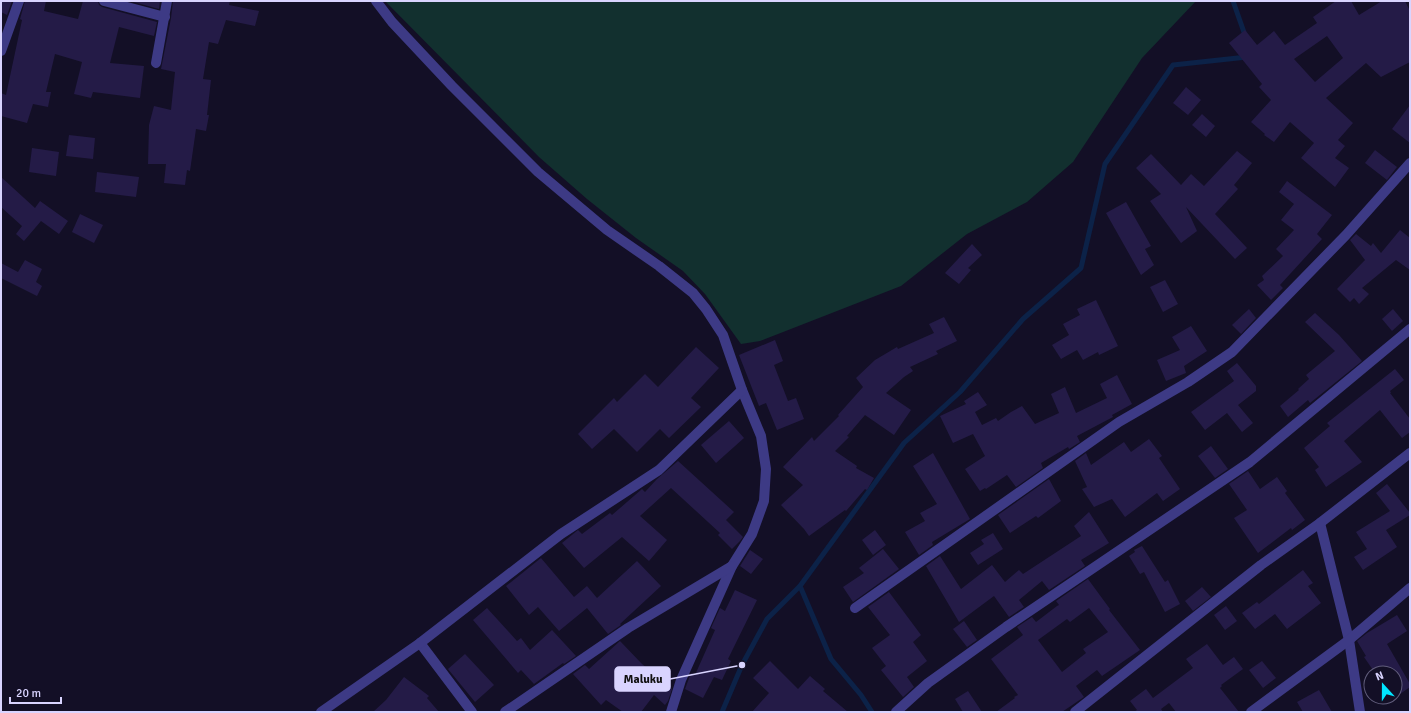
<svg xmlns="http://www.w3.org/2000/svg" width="1411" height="713" viewBox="0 0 1411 713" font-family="Signika,sans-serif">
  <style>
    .green { fill: #12302f }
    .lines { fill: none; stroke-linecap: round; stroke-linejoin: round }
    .stream { stroke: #0c2248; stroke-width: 5 }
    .building { fill: #241b47; fill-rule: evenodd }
    .minor { stroke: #3d3a85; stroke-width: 10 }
    .leader { fill: none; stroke: #d9d4ff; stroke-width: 1.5 }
    .callout-dot { fill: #d9d4ff; stroke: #130f26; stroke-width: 1.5 }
    .callout { fill: #d9d4ff; stroke: #d9d4ff; stroke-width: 1.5 }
    .callout-label { font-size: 12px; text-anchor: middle; font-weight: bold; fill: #111 }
  </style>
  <rect width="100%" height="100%" fill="#130f26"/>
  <path class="green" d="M385 1H1196L1142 58 1073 162 1027 202 967 234 901 286 760 341 741 344 705 294 683 271 636 238 587 199 539 157Z"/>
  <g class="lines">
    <g class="stream">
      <path d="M1233 1 1246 38"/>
      <path d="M800 586 831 659 861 695 872 712"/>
      <path d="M722 712 742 665 767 619 800 586 904 443 960 392 1023 319 1081 268 1105 164 1173 65 1247 57"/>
    </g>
  </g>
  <g class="building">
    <path d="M1 1H12L7 15 1 12Z"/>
    <path d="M25 1H46L44 11 78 19 83 1H98L99 5 102 7 157 22 154 36 119 27 110 63 144 66 140 98 93 92 91 98 74 94 82 62 55 54 46 92H51L48 107 33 104 27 123 1 116V93L6 95 22 20 20 19Z"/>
    <path d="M130 1H160L159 9Z"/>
    <path d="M173 1H230L229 5 259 11 255 26 226 20 218 44 209 42 203 79 211 80 207 115H209L206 131 196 129 190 171 187 170 185 185 164 183 166 164H148L149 125 154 106 171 110 175 72 161 69 171 18Z"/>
    <path d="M1336 1H1351L1359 15 1382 1H1405L1410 11V62L1381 77 1366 63 1326 98 1353 123 1338 140 1345 146 1335 158 1349 168 1335 187 1301 158 1314 143 1290 122 1274 142 1264 135 1265 134 1251 122 1271 100 1259 87 1262 84 1229 43 1245 30 1257 45 1274 31 1285 45 1317 23 1313 17ZM1327 36 1343 58 1315 82 1294 59Z"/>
    <path d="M1186 87 1201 100 1188 115 1173 103Z"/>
    <path d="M1410 105V143L1392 129Z"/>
    <path d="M1202 114 1215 126 1206 137 1192 125Z"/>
    <path d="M69 135 95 138 93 159 66 156Z"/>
    <path d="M32 148 59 152 56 176 29 172Z"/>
    <path d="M1375 150 1397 167 1387 180 1365 163Z"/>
    <path d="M1237 151 1252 163 1234 185 1238 189 1215 214 1247 248 1235 259 1186 207 1197 231 1181 243 1150 201 1161 194 1136 168 1151 154 1181 185 1191 174 1204 186Z"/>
    <path d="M97 172 139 177 136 197 95 192Z"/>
    <path d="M1 177 35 208 40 201 68 221 59 234 41 221 24 241 16 234 22 226 1 207Z"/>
    <path d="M1287 181 1332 215 1317 234 1322 239 1280 285 1283 288 1271 300 1257 285 1264 280 1262 276 1283 256 1276 249 1294 230 1281 220 1294 204 1279 192Z"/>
    <path d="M1126 202 1151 246 1145 249 1154 265 1141 275 1106 213Z"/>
    <path d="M80 214 103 225 94 243 72 232Z"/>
    <path d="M1400 230 1410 238V270L1396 260 1362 288 1369 294 1359 304 1354 298 1350 302 1337 289 1365 260 1350 240 1356 234 1371 246 1373 243 1381 253Z"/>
    <path d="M972 244 982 255 968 268 971 270 959 284 945 273Z"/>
    <path d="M25 260 42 269 36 282 42 286 37 296 1 278V263L18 272Z"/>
    <path d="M1165 280 1178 304 1163 312 1150 287Z"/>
    <path d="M1096 300 1118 346 1099 355 1098 352 1083 360 1077 350 1061 359 1052 345 1069 335 1063 324 1080 315 1077 309Z"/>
    <path d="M1249 309 1256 318 1241 334 1232 325Z"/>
    <path d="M1393 309 1403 321 1392 331 1382 319Z"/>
    <path d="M1315 313 1339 335 1362 361 1310 403 1308 400 1288 417 1280 406 1299 390 1298 389 1309 379 1306 375 1335 351 1305 322Z"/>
    <path d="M944 317 957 341 936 351 938 354 910 367 913 371 904 377 886 393 911 410 894 435 865 415 847 436 849 437 835 451 857 466 856 468 874 478 867 490 865 489 846 511 845 510 809 536 804 529 781 505 803 485 783 467 812 437 814 441 839 416 838 415 863 387 856 378 875 360 897 347 898 349 934 333 929 324Z"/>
    <path d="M1191 326 1207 351 1184 366 1186 373 1166 381 1157 360 1180 350 1172 337Z"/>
    <path d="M775 340 783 361 774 365 788 401 796 398 804 419 777 430 766 403 759 406 739 355Z"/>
    <path d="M696 347 719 368 691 398 701 407 669 438 660 429 637 452 614 429 592 449 578 434 614 398 617 402 645 374 658 387Z"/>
    <path d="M1237 363 1256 386V391L1238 405 1253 423 1242 432 1227 413 1205 430 1191 412 1234 381 1227 371Z"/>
    <path d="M1395 369 1404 380 1390 391 1391 393H1390L1410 419V432L1402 438 1380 410 1344 441 1362 462 1326 487 1315 470 1319 467 1304 448 1330 426 1327 423Z"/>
    <path d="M1117 375 1132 404 1112 415 1113 417 1077 436 1080 442 1069 449 1068 447 1041 463 1043 468 1016 487 1007 475 986 489 985 488 980 491 965 469 985 456 973 434 953 443 940 416 966 404 964 401 978 392 987 405 975 412 982 425 996 418 998 421 1011 412 1022 406 1035 424 1059 413 1051 394 1065 387 1076 413 1107 398 1100 384Z"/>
    <path d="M729 421 744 438 716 463 701 445Z"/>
    <path d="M1149 439 1162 456 1159 458 1180 489 1163 501 1157 493 1125 517 1112 499 1094 507 1082 489 1087 487 1075 461 1086 453 1091 465 1124 442 1131 452Z"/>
    <path d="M1211 446 1228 469 1215 478 1198 456Z"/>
    <path d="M933 453 970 519 932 542 933 545 919 555 905 532 925 521 920 513 937 504 913 466Z"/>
    <path d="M678 461 734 512 726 520 743 537 740 541 732 549 718 535 720 533 671 488 640 516 667 540 649 561 622 537 584 568 562 543 578 530 582 534 610 513 612 515 642 489 645 492 657 479Z"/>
    <path d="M1248 471 1260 489 1277 477 1287 491 1285 493 1305 520 1292 530 1291 528 1258 553 1234 518 1247 510 1229 484Z"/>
    <path d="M1049 479 1061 501 1038 518 1036 516 1010 533 998 515Z"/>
    <path d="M1387 484 1410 513V515L1386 530 1397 547 1363 570 1354 557 1367 549 1356 532 1390 511 1376 493Z"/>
    <path d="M1089 512 1109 543 1081 560 1085 566 1049 590 1042 581 1019 600 1024 607 1009 617 994 596 959 622 926 566 940 556 961 589 992 565 1005 582 1019 570 1023 574 1081 536 1074 526Z"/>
    <path d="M875 530 886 545 873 555 862 540Z"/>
    <path d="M993 533 1003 549 978 565 970 553 984 544 981 540Z"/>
    <path d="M1142 546 1165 582 1168 580 1180 604 1165 612 1144 572 1140 574 1129 556 1135 552 1134 550Z"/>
    <path d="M883 549 899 569 853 602 843 587 864 573 859 568Z"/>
    <path d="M750 550 763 559 751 574 740 566Z"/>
    <path d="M541 558 574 597 587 586 597 598 637 561 661 586 620 624 621 625 608 634 587 608 559 631 538 607 529 615 506 586Z"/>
    <path d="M1303 570 1313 583 1308 586 1321 603 1287 629 1275 614 1255 629 1242 613 1257 602 1259 604Z"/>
    <path d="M1088 579 1110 609 1109 610 1140 650 1102 676 1097 670 1076 686 1084 697 1062 712H996L1015 698 1014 697 1018 695 991 659 1023 635 1017 627 1032 617 1036 622 1057 606 1059 605 1056 601ZM1089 608 1108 632 1083 649 1086 653 1062 672 1038 640 1067 619 1070 622Z"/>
    <path d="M1202 587 1211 597 1193 611 1185 601Z"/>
    <path d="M735 590 757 600 728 659 731 661 722 680 714 677 703 698 685 689 691 673 695 675 715 630 711 628 720 608 725 611Z"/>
    <path d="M889 592 921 635 913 642 927 661 907 677 914 687 903 697 881 670 886 666 872 648 890 635 868 607Z"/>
    <path d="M1226 606 1237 621 1225 630 1214 615Z"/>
    <path d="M487 608 517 641 521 638 530 650 552 630 576 656 564 664 563 663 534 684 521 670 518 673 473 620Z"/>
    <path d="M1397 615 1407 631 1387 644 1410 684V687L1393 699 1392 697H1395V673H1375L1364 657 1366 656 1357 641 1367 633Z"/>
    <path d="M964 621 977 640 967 647 953 629Z"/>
    <path d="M620 641 642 664 672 689 668 701 665 705 654 695 641 712H623L606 700 601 705 573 674 585 665 589 669Z"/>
    <path d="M1207 644 1223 665 1234 657 1243 669 1221 685 1222 686 1220 688 1239 712H1176L1169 703 1161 709 1163 712H1134L1137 710 1130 701 1146 689 1153 698 1193 668 1186 659Z"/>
    <path d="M465 654 494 685 475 702 448 669Z"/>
    <path d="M770 661 798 689 810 676 825 689 823 691 848 712H752L769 693 753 678Z"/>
    <path d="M1262 661 1276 678 1263 688 1249 670Z"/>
    <path d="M404 677 429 696 427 698 439 712H373L386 700Z"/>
    <path d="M1319 690 1332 712H1303L1297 702Z"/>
    <path d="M968 691 982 712H963L955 699Z"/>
  </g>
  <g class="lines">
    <g class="minor">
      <path d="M104 1 165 17"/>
      <path d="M376 1 392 22 452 86 538 172 607 230 659 266 693 293 706 309 723 335 742 390 761 436 766 469 764 501 752 534 732 566 681 680 671 712"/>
      <path d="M1 51 19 1"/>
      <path d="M156 63 167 1"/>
      <path d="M1320 523 1349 640 1360 712"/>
      <path d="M855 608 1119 422 1188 382 1232 352 1346 235 1410 163"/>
      <path d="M420 643 472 712"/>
      <path d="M321 712 420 643 561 534 659 470 742 390"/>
      <path d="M505 712 628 628 732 566"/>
      <path d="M896 712 928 683 1006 627 1250 462 1410 329"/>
      <path d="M1075 712 1261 565 1320 523 1410 453"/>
      <path d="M1251 712 1349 640 1410 588"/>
    </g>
  </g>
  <path class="leader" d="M742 665L670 679"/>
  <circle class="callout-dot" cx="742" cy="665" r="4"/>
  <rect class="callout" x="615" y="667" width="55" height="24" rx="4"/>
  <g class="callout-label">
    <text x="643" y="683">Maluku</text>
  </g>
  <rect width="1411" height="713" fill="none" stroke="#d9d4ff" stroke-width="4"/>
  <g transform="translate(1383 685) rotate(339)"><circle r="19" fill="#130f26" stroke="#625e7d"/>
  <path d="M0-3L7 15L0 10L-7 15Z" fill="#00e5ff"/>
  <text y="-6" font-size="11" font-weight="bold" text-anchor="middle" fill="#d9d4ff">N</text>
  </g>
  <path d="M10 697v6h51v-6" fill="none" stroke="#d9d4ff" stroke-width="2"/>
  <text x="16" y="697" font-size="12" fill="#d9d4ff" stroke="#130f26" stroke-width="3" paint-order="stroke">20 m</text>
</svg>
